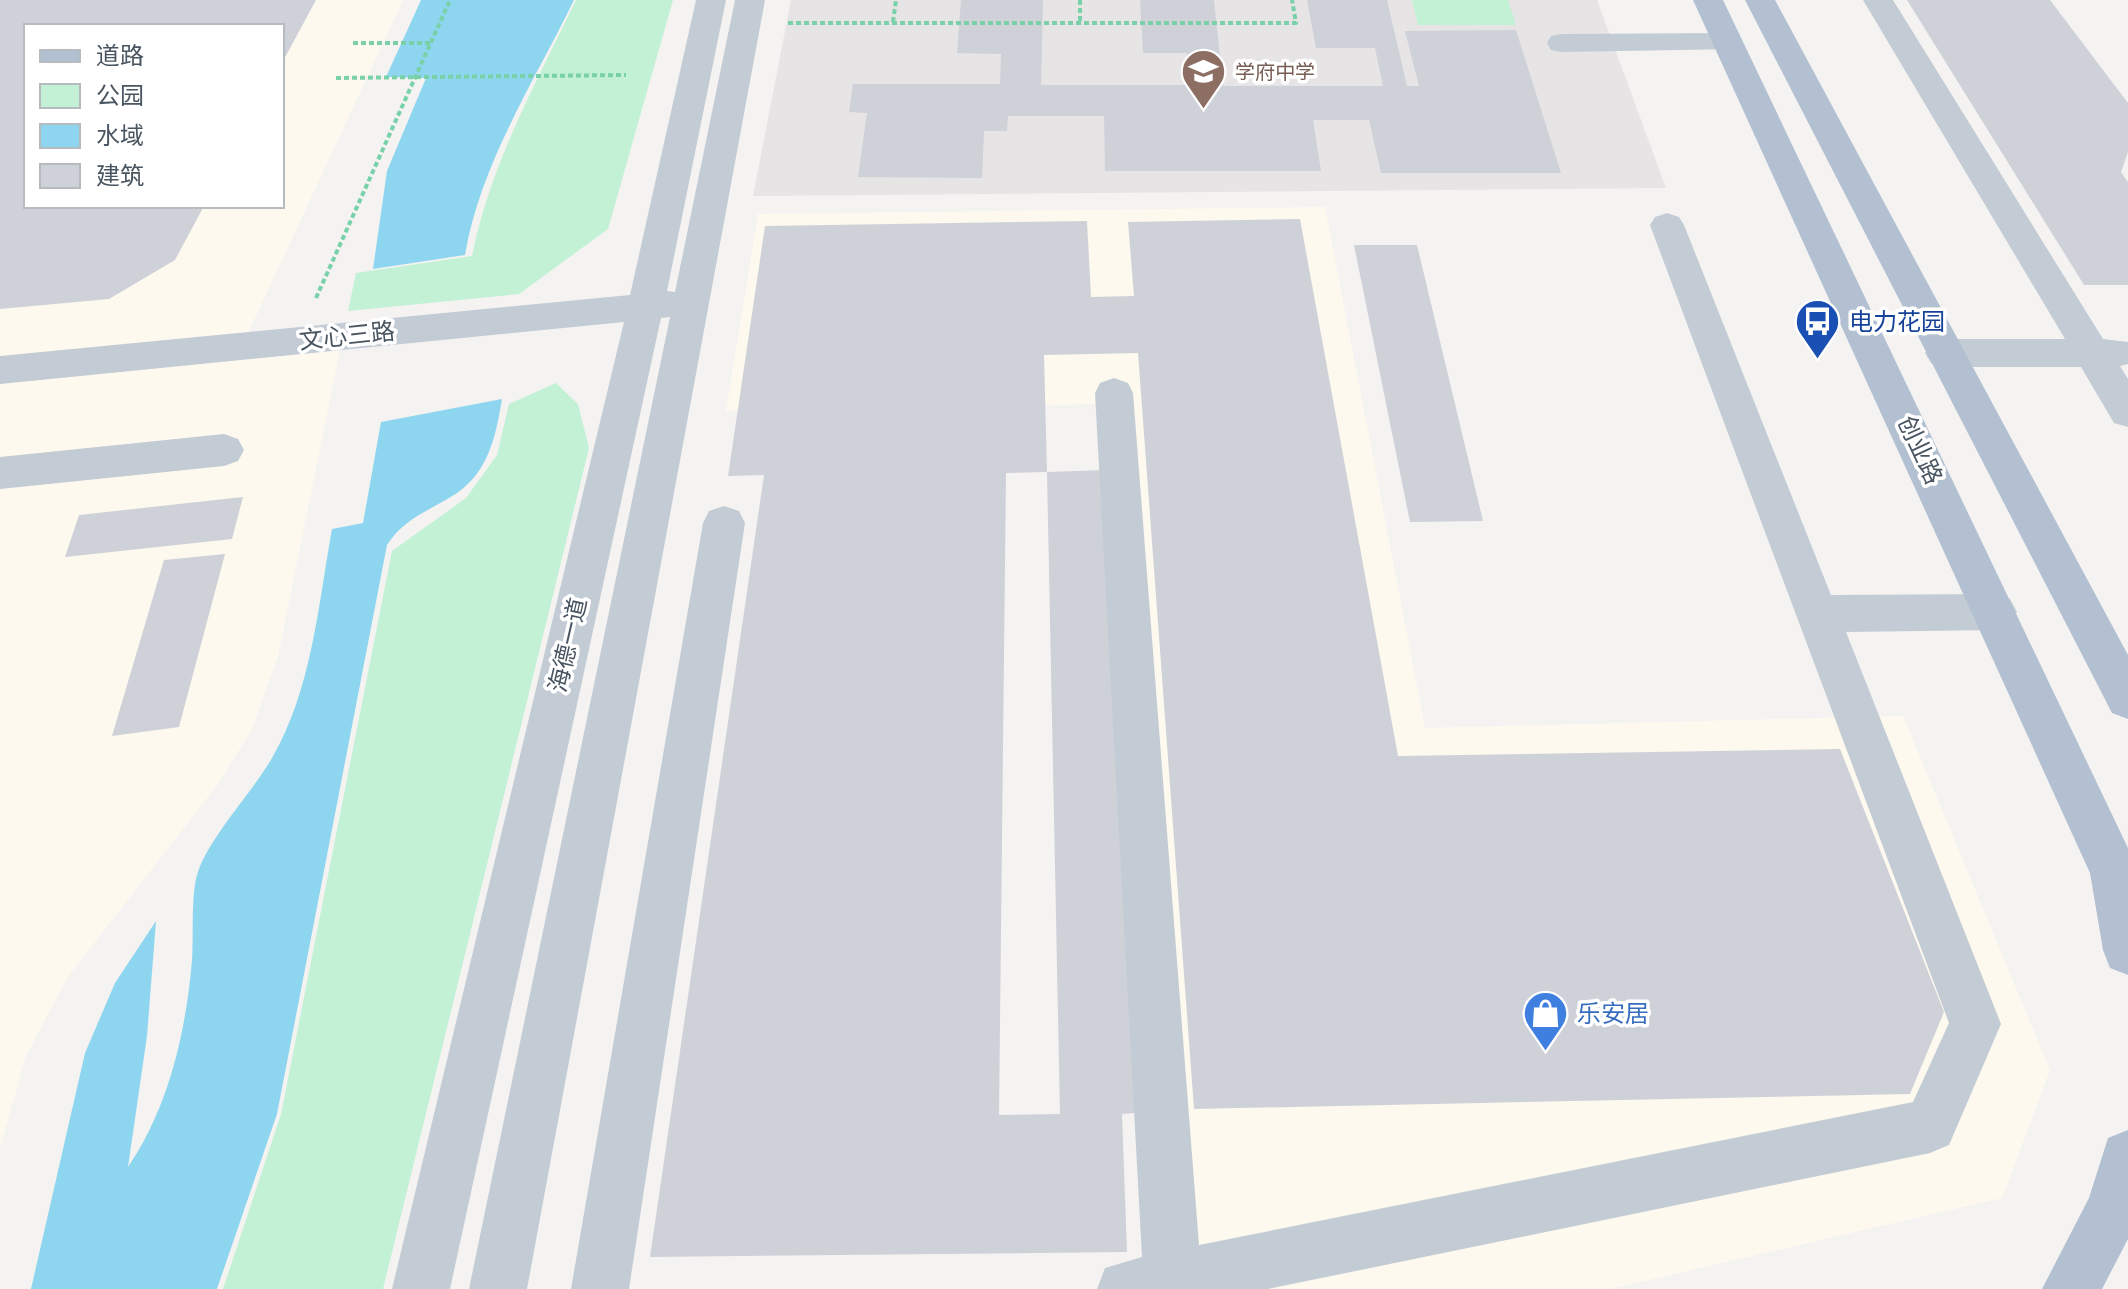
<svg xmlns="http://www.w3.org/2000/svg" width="2128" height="1289" viewBox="0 0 2128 1289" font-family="'Asap Condensed','Noto Sans SC',sans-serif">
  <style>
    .commercial { fill: #fdf9ee; fill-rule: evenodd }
    .education { fill: #e6e4e4 }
    .green { fill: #c2f1d6 }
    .water { fill: #8ed6ef }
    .building { fill: #ced1d8; fill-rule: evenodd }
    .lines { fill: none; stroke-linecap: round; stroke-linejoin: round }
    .path { stroke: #78d1a9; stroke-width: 4; stroke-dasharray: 5 3; stroke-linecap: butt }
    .minor { fill: #c3ccd4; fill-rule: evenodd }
    .major { fill: #b2c0d1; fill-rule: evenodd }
    .labels { text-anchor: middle; stroke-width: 7; stroke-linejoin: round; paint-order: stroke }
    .far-education-label { font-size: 20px; fill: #785e54; stroke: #fff; text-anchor: start }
    .transit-label { font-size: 24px; fill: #164399; stroke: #fff; text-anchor: start }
    .street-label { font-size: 24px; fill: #495561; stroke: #fff }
    .shop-label { font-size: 24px; fill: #366cbe; stroke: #fff; text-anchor: start }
  </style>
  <rect width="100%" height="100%" fill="#f5f3f2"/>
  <g class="commercial">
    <path d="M0 0H403L236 359 340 350 278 656 252 729 219 783 67 978 26 1056 0 1148ZM26 26H282V206H26Z"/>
    <path d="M1325 207 1425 728 1903 716 2050 1070 2002 1198 1610 1289H1150L1105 404 726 411 758 214Z"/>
  </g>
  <path class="education" d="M791 0H1597L1666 188 753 196Z"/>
  <g class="green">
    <path d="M576 0H673L608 229 519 294 348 311 356 273 472 256C490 165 536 83 576 0Z"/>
    <path d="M1412 0H1508L1516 25H1418Z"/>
    <path d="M556 383 578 404 589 448 383 1289H223L281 1114 392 551 466 498 497 455 509 404Z"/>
  </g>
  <g class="water">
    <path d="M421 0H574C534 82 480 165 465 255L373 269 387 171 426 78 386 77Z"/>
    <path d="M502 399C496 435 489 471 457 493 430 511 405 517 387 545L277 1114 217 1289H31L85 1053 115 983 156 921 147 1036 128 1167C169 1107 186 1031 192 960 194 936 190 891 199 869 211 836 253 791 272 758 312 689 318 606 332 529L363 523 381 422Z"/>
  </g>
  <g class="building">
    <path d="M0 0H316L282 63V26H26V206H204L175 260 109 299 0 309Z"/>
    <path d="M961 0H1043L1041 85H1190L1187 53H1143L1140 0H1214L1223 86H1383L1375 48H1316L1307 0H1387L1407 86H1419L1405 31 1516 30 1561 173H1381L1369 120H1313L1321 171H1105L1104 116H1008L1007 131H984L982 178 858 177 867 113 849 112 853 84H1000L1001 54 957 53Z"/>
    <path d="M1907 0H2050L2128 103V152L2121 172 2128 182V285H2084Z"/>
    <path d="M1300 219 1398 756 1840 749 1944 1012 1910 1094 1194 1109 1138 353 1044 355 1047 472 1105 470 1135 1113 1122 1114 1127 1252 650 1257 764 475 728 476 765 226 1087 221 1091 297 1134 296 1128 222ZM1047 472 1060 1114 999 1115 1006 473Z"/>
    <path d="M1354 245H1417L1483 521 1410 522Z"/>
    <path d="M243 497 232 539 65 557 79 515Z"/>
    <path d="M225 554 179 727 112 736 164 560Z"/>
  </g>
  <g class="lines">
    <g class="path">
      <path d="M1080 0V22"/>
      <path d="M893 22 896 0"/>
      <path d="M788 23H1296L1292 0"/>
      <path d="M353 43H431"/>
      <path d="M336 78 626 75"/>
      <path d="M316 298 450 0"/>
    </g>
    <g class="minor">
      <path d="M696 0H726L667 291 675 292 735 0H765L527 1289H469L670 317 661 318 450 1289H392L624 322 0 384V356L630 295Z"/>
      <path d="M1863 0H1893L2103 339 2128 342V364L2120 366 2128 379V427L2114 423 2081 367H1944L1931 363 1925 353 1931 343 1944 339H2065Z"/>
      <path d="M1727 33 1738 35 1742 42 1738 49 1562 52 1551 50 1547 43 1551 36 1562 34Z"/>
      <path d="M1667 213 1679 217 1684 225 1831 595 1995 594 2010 599 2017 612 2010 625 1995 630 1846 632 2001 1024 1949 1145 1930 1153 1268 1289H1097L1105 1268 1142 1257 1095 393 1100 383 1114 378 1128 383 1133 393 1199 1245 1913 1102 1949 1023 1650 225 1655 217Z"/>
      <path d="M224 434 238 439 244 450 238 461 224 466 0 489V457Z"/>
      <path d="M724 506 739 511 745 523 629 1289H571L703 523 709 511Z"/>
    </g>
    <g class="major">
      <path d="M1693 0H1723L2128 848V975L2110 968 2103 950 2090 873Z"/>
      <path d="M1745 0H1775L2128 655V719L2112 713Z"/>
      <path d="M2128 1130V1239L2102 1289H2042L2089 1198 2108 1138Z"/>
    </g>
  </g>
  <defs>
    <symbol id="school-pin" viewBox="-11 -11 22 30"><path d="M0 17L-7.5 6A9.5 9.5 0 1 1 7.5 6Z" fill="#8d6e63" stroke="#fff"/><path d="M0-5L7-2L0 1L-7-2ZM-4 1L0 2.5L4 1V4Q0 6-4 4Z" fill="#fff"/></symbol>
    <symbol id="bus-pin" viewBox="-11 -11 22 30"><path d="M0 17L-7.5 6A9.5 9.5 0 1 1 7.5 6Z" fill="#1a4fb4" stroke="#fff"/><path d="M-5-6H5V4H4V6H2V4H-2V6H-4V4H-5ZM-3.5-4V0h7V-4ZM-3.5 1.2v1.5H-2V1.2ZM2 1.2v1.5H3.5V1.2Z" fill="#fff"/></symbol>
    <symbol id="shop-pin" viewBox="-11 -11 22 30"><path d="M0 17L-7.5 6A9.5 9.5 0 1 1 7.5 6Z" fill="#3f7fe0" stroke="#fff"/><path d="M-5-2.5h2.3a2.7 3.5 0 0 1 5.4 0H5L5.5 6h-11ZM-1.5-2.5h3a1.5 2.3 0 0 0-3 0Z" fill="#fff"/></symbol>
  </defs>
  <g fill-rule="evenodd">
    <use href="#school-pin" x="1178" y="46" width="51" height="69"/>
    <use href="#bus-pin" x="1792" y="296" width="51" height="69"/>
    <use href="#shop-pin" x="1520" y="988" width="51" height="69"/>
  </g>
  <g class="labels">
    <g class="far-education-label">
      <text x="1235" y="79">学府中学</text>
    </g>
    <g class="transit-label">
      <text x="1849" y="330">电力花园</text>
    </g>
    <g class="street-label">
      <text transform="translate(347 336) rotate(-6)" y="8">文心三路</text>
      <text transform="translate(1920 450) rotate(65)" y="8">创业路</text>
      <text transform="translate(568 645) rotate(-77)" y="8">海德一道</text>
    </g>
    <g class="shop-label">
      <text x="1577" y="1022">乐安居</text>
    </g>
  </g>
  <rect x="24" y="24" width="260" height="184" fill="#ffffff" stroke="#b6bbc0" stroke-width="2"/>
  <rect x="40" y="50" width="40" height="12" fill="#b2c0d1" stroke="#b6bbc0" stroke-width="2"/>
  <text x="96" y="64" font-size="24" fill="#495561">道路</text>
  <rect x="40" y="84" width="40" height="24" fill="#c2f1d6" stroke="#b6bbc0" stroke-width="2"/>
  <text x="96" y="104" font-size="24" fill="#495561">公园</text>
  <rect x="40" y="124" width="40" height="24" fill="#8ed6ef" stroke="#b6bbc0" stroke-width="2"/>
  <text x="96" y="144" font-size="24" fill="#495561">水域</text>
  <rect x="40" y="164" width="40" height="24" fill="#ced1d8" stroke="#b6bbc0" stroke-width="2"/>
  <text x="96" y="184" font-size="24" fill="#495561">建筑</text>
</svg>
